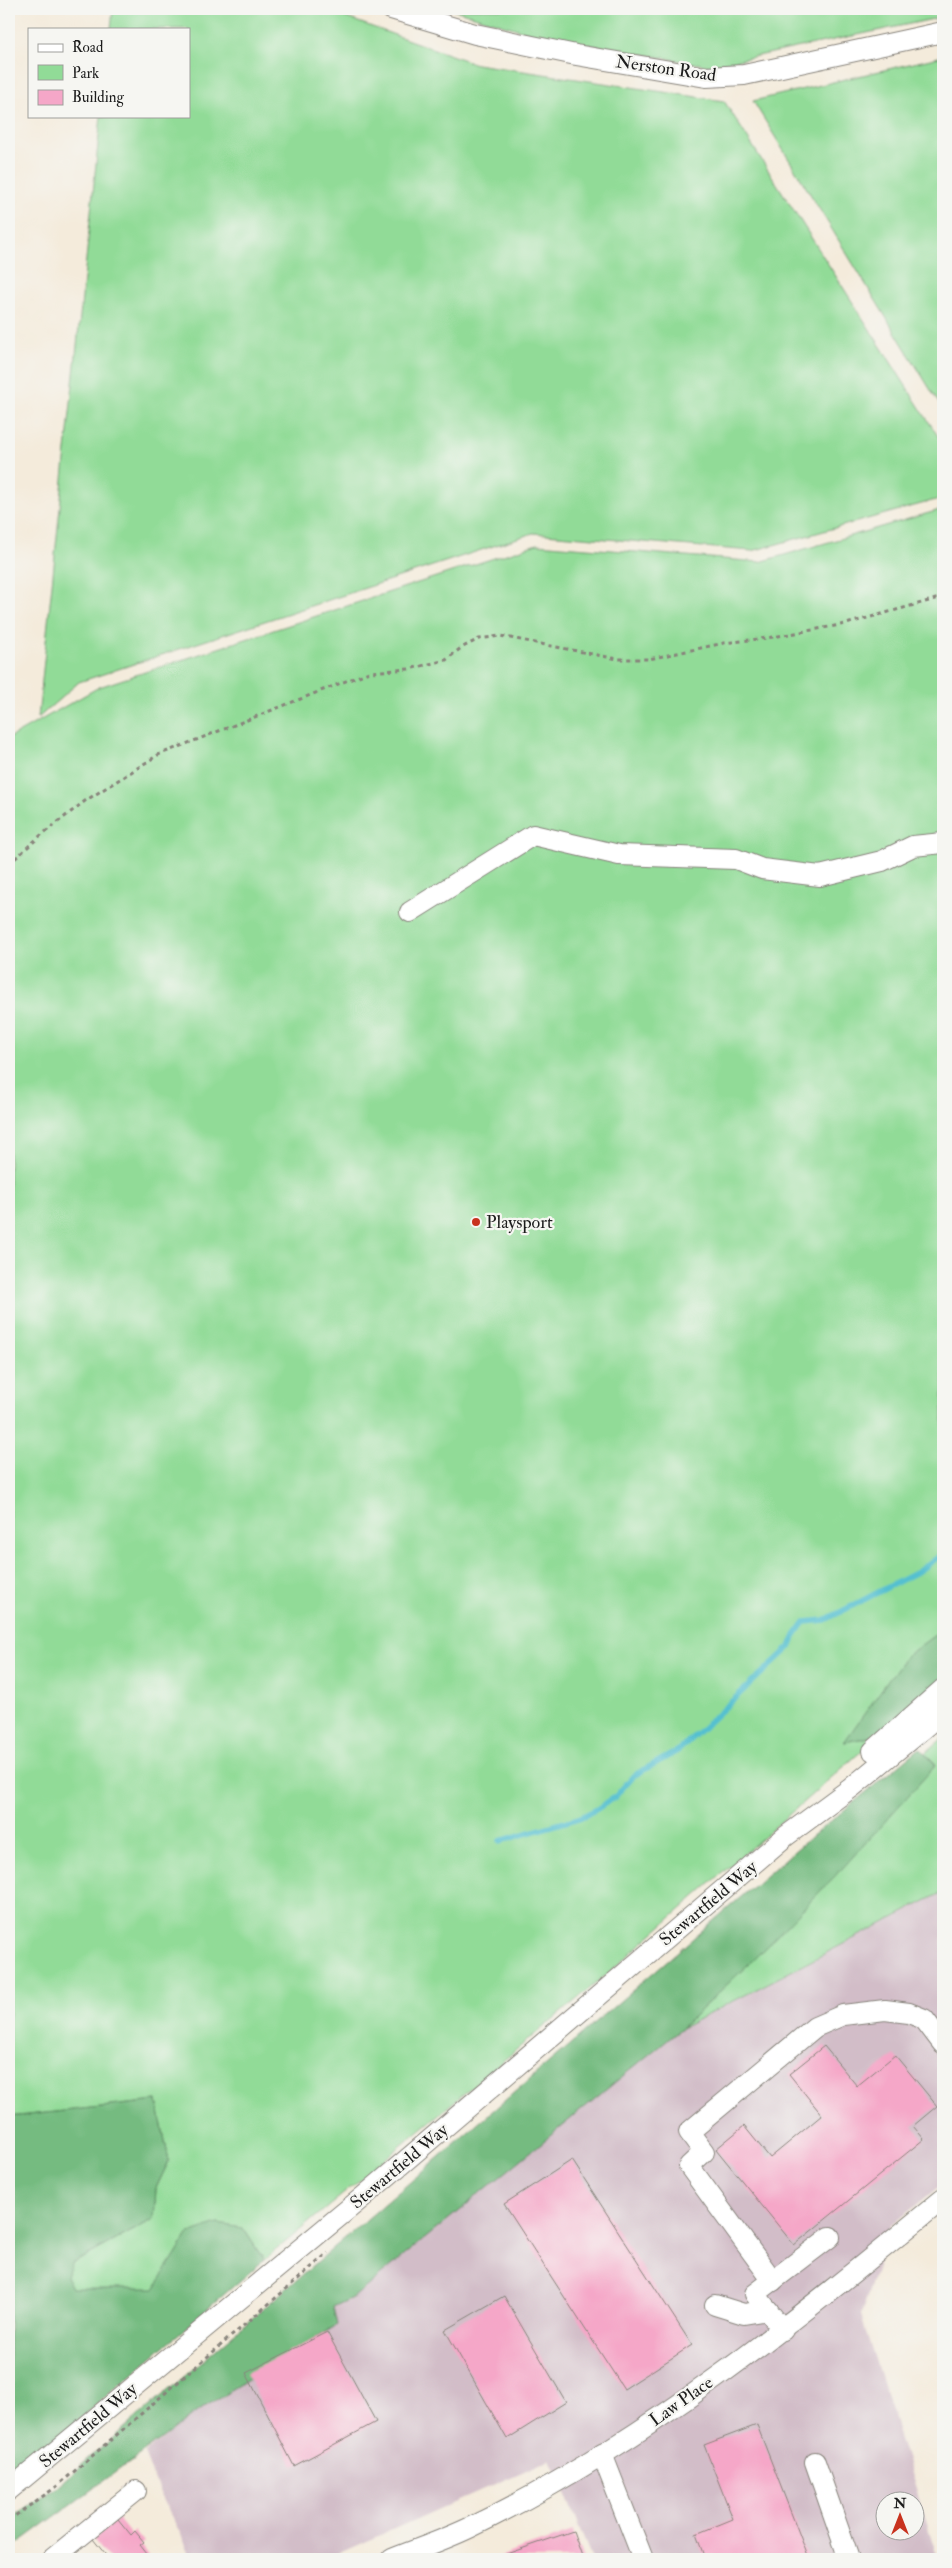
<svg xmlns="http://www.w3.org/2000/svg" width="952" height="2568" viewBox="0 0 952 2568" font-family="'IM FELL Double Pica',serif">
  <style>
    .industrial { fill: #d2bdc8; fill-rule: evenodd }
    .green { fill: #91db97; stroke: #567c5a }
    .forest { fill: #74bb80; stroke: #486c4e }
    .lines { fill: none; stroke-linecap: round; stroke-linejoin: round }
    .stream { stroke: #55c0d0; stroke-width: 5.5 }
    .building { fill: #f5a7c8 }
    .minor-casing { stroke: #88847c; stroke-width: 22 }
    .path { stroke: #88847c; stroke-width: 3; stroke-dasharray: 4 4; stroke-linecap: butt }
    .minor { stroke: #fff; stroke-width: 20 }
    .poi-dot { fill: #c8321e; stroke: #f6f6f2; stroke-width: 2 }
    .labels { text-anchor: middle; stroke-width: 4.5; stroke-linejoin: round; paint-order: stroke }
    .street-label { font-size: 18px; fill: #1c1c1c; stroke: #f6f6f2 }
    .poi-label { font-size: 18px; fill: #1c1c1c; stroke: #f6f6f2; text-anchor: start }
  </style>
  <rect width="100%" height="100%" fill="#f6f6f2"/>
  <filter id="ink" filterUnits="userSpaceOnUse"><feTurbulence type="fractalNoise" baseFrequency=".02" numOctaves="2"/><feDisplacementMap in="SourceGraphic" scale="10" xChannelSelector="R" yChannelSelector="G"/><feConvolveMatrix kernelMatrix="1 2 1 2 8 2 1 2 1" color-interpolation-filters="sRGB"/></filter>
  <filter id="wash" filterUnits="userSpaceOnUse"><feTurbulence type="fractalNoise" baseFrequency=".0096" numOctaves="4" result="noise"/><feDisplacementMap in="SourceGraphic" scale="20" xChannelSelector="R" yChannelSelector="G"/><feGaussianBlur stdDeviation="1.12" result="paint"/><feColorMatrix in="noise" values="0 0 0 0 0 0 0 0 0 0 0 0 0 0 0 0 0 1.4 0 .05"/><feComposite in="paint" operator="in"/></filter>
  <g filter="url(#wash)">
    <rect width="100%" height="100%" fill="#f4ebdb"/>
    <path class="industrial" d="M943 1892V2183L890 2227 861 2315 938 2559H592L551 2459 327 2559H193L158 2489 144 2453 333 2307 680 2029ZM884 2500H914V2530H884Z"/>
    <g class="green">
      <path d="M113 9H322L476 64 724 101 943 444V498L752 551 533 533 79 682 38 718 101 116H189V29H111Z"/>
      <path d="M451 9H943V17L710 66 540 36Z"/>
      <path d="M943 56V410L753 101Z"/>
      <path d="M943 509V1629L905 1657 845 1742 880 1735 600 1980 264 2260 243 2228 189 2234 155 2289H72L65 2276 72 2264 154 2219 156 2188 169 2161 157 2101 9 2117V738L99 687 537 544 760 562Z"/>
      <path d="M943 1738V1892L680 2029C770 1945 853 1856 936 1764L925 1753Z"/>
    </g>
    <g class="forest">
      <path d="M943 1629V1680L880 1735 844 1742 905 1657Z"/>
      <path d="M920 1748 936 1765 840 1871 753 1960 680 2029 354 2297 333 2307 337 2325 206 2406 9 2550V2520L56 2487 799 1847Z"/>
      <path d="M157 2101 169 2161 156 2188 154 2219 72 2264 66 2276 72 2288H155L189 2234 218 2224 243 2228 264 2260 57 2439 9 2477V2117Z"/>
    </g>
    <g class="lines">
      <path class="stream" d="M500 1841 579 1818 597 1809 615 1797 633 1776 679 1750 790 1647 794 1637 805 1622 825 1620 917 1572 943 1554"/>
    </g>
    <g id="blocks">
      <g class="building">
        <path d="M824 2046 857 2086 895 2055 937 2106 913 2126 924 2139 794 2245 716 2149 744 2126 770 2158 822 2115 789 2074Z"/>
        <path d="M572 2160 692 2345 624 2389 504 2204Z"/>
        <path d="M504 2296 566 2402 507 2439 445 2330Z"/>
        <path d="M327 2332 376 2422 294 2466 246 2373Z"/>
        <path d="M757 2425 809 2559H705L696 2534 733 2519 704 2445Z"/>
        <path d="M118 2519 131 2535 135 2531 144 2542 140 2545 151 2559H109L93 2539Z"/>
        <path d="M573 2531 583 2559H492Z"/>
      </g>
    </g>
  </g>
  <g filter="url(#ink)">
    <use href="#blocks" fill-opacity="0" stroke="#88847c" stroke-width="1"/>
    <g class="lines">
      <defs>
        <g id="minor">
          <path d="M391 9 475 34 576 55 706 77 744 75 943 32"/>
          <path d="M410 912 533 835 619 855 736 859 762 869 820 876 882 861 913 846 943 843"/>
          <path d="M873 1751 943 1689"/>
          <path d="M773 2281 689 2166 704 2152 689 2132 815 2027 843 2015 885 2010 909 2013 924 2019 943 2044"/>
          <path d="M715 2305 744 2314 768 2310"/>
          <path d="M783 2330 755 2294 830 2237"/>
          <path d="M602 2454 643 2559"/>
          <path d="M815 2462 849 2559"/>
          <path d="M9 2490 364 2196 786 1836 851 1788 943 1712"/>
          <path d="M52 2559 136 2491"/>
          <path d="M392 2559C417 2549 444 2540 469 2528 643 2445 795 2321 943 2199"/>
        </g>
      </defs>
      <use href="#minor" class="minor-casing"/>
      <g class="path">
        <path d="M9 864 40 836 85 801 158 755 369 672 409 669 446 660 461 648 479 639 500 636 618 659H649L724 643 767 638 846 624 943 597"/>
        <path d="M9 2520 56 2487 328 2253"/>
      </g>
      <use href="#minor" class="minor"/>
    </g>
  </g>
  <circle class="poi-dot" cx="476" cy="1222" r="5"/>
  <g class="labels">
    <g class="street-label">
      <text transform="translate(666 68) rotate(8)" y="6">Nerston Road</text>
      <text transform="translate(708 1903) rotate(-40)" y="6">Stewartfield Way</text>
      <text transform="translate(399 2166) rotate(-40)" y="6">Stewartfield Way</text>
      <text transform="translate(681 2401) rotate(-35)" y="6">Law Place</text>
      <text transform="translate(88 2425) rotate(-40)" y="6">Stewartfield Way</text>
    </g>
    <g class="poi-label">
      <text x="486" y="1228">Playsport</text>
    </g>
  </g>
  <rect width="952" height="2568" fill="none" stroke="#f6f6f2" stroke-width="30"/>
  <rect x="28" y="28" width="162" height="90" fill="#f6f6f2" stroke="#9f9f9c"/>
  <rect x="38" y="44" width="25" height="8" fill="#ffffff" stroke="#9f9f9c"/>
  <text x="72" y="52" font-size="15" fill="#1c1c1c">Road</text>
  <rect x="38" y="65" width="25" height="15" fill="#91db97" stroke="#9f9f9c"/>
  <text x="72" y="78" font-size="15" fill="#1c1c1c">Park</text>
  <rect x="38" y="90" width="25" height="15" fill="#f5a7c8" stroke="#9f9f9c"/>
  <text x="72" y="102" font-size="15" fill="#1c1c1c">Building</text>
  <g transform="translate(900 2516)"><circle r="24" fill="#f6f6f2" stroke="#9f9f9c"/>
  <path d="M0-4L9 19L0 12L-9 19Z" fill="#c8321e"/>
  <text y="-8" font-size="14" font-weight="bold" text-anchor="middle" fill="#1c1c1c">N</text>
  </g>
</svg>
